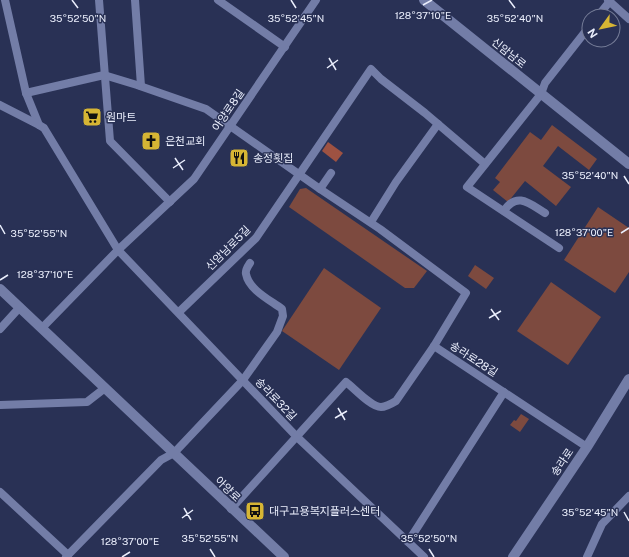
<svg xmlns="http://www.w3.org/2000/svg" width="629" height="557" viewBox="0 0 629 557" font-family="'Public Sans','Noto Sans KR',sans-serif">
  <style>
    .green { fill: #7d4a3f }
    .forest { fill: #9e5242 }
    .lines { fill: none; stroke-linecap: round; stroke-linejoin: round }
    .street { stroke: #737da7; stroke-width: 8 }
    .secondary { stroke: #737da7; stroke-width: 10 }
    .ticks { fill: none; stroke: #eaeefc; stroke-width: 1.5 }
    .labels { text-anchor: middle; stroke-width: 3; stroke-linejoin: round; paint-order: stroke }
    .street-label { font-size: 11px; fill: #eaeefc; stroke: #293155 }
    .poi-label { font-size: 11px; fill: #eaeefc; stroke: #293155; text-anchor: start }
    .ticks-label { font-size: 10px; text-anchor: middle; fill: #eaeefc; stroke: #293155; stroke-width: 3; stroke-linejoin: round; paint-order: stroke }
  </style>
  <rect width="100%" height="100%" fill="#293155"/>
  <g class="green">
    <path d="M552 125 597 159 589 170 558 146 543 166 571 187 556 206 525 181 508 202 493 190 500 182 495 178 530 132 541 140Z"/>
    <path d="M306 188 427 271 414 288H405L289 207 300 189Z"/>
    <path d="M598 207 629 228V272L615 293 564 260Z"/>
    <path d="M475 265 494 278 486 289 468 276Z"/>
    <path d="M324 268 381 308 339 370 282 331Z"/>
    <path d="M551 282 601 317 568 365 517 331Z"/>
    <path d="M521 414 529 419 520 432 510 425 514 420 516 421Z"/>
  </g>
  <path class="forest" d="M328 142 343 153 336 162 322 151Z"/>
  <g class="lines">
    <g class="street">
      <path d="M5 0 26 93 39 125 44 128 118 250 297 437 424 557"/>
      <path d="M99 0 110 141 170 202"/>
      <path d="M135 0 141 86"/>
      <path d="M218 0 285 47"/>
      <path d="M608 0 629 19"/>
      <path d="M598 16 610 1"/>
      <path d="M26 93 104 75 137 85 206 109 320 189 380 229 466 293 434 346 396 401C391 404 386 407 381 407 371 407 354 388 346 382L231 509"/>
      <path d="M0 105 39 125"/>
      <path d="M320 189 331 173"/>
      <path d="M504 211C517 191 530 204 545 213"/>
      <path d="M371 222 396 182 438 124"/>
      <path d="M559 248 467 187 541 94 545 83 589 27"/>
      <path d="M179 312 256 238 371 69 381 79 425 113 485 164"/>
      <path d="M42 328 118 250 194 179 316 0"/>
      <path d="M0 329 20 307"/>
      <path d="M434 346 587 447"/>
      <path d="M0 405 87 402 105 388"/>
      <path d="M0 492 68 555"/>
      <path d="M408 542 504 392"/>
      <path d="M66 557 161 460 174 453 243 380 277 332 283 316 282 309C270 300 249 290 246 274 245 270 248 266 250 263"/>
      <path d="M587 557 602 524 629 496"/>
    </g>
    <g class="secondary">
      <path d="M424 0 629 164"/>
      <path d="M0 289 284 557"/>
      <path d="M513 557 587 447 629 379"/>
    </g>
  </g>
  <path class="ticks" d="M72 0 78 8M291 0 296 8M509 0 515 8M423 5 432 0M329 58 336 70M327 68 338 60M175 158 183 170M173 168 185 160M624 176 629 184M0 225 5 234M621 233 629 228M0 280 8 275M491 309 499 320M489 318 501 311M338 408 345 420M335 418 347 411M184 508 191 520M624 512 629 521M182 518 193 510M210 549 215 557M429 549 434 557M122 557 130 552"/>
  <defs>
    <symbol id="supermarket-square" viewBox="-11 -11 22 22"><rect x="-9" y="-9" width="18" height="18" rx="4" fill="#d6b534" stroke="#293155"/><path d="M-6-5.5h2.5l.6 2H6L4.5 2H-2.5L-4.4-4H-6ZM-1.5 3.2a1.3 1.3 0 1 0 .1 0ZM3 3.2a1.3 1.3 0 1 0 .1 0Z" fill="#111"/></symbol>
    <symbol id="church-square" viewBox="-11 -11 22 22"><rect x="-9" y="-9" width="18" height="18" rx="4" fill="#d6b534" stroke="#293155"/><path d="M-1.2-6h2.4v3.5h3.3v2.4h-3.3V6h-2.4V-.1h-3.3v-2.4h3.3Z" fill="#111"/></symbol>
    <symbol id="restaurant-square" viewBox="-11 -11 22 22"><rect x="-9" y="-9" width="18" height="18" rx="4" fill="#d6b534" stroke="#293155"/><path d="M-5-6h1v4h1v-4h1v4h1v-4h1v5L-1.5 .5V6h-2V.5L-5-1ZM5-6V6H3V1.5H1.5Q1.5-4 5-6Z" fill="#111"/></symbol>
    <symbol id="bus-square" viewBox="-11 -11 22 22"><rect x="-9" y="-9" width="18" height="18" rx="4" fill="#d6b534" stroke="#293155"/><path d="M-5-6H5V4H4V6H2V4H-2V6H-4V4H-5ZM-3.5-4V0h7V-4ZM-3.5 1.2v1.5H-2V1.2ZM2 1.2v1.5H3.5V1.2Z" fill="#111"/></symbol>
  </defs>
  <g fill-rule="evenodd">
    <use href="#supermarket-square" x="81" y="106" width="22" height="22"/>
    <use href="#church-square" x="140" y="130" width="22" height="22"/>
    <use href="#restaurant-square" x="228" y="147" width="22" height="22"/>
    <use href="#bus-square" x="244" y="500" width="22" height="22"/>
  </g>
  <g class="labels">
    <g class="street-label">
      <text transform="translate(509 53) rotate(39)" y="4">신암남로</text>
      <text transform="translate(228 110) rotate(-56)" y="4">아양로8길</text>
      <text transform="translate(228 248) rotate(-45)" y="4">신암남로5길</text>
      <text transform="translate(474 359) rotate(33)" y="4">송라로28길</text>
      <text transform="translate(276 399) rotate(46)" y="4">송라로32길</text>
      <text transform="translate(562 462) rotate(-56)" y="4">송라로</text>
      <text transform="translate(228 489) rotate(44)" y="4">아양로</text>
    </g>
    <g class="poi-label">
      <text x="106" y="121">원마트</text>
      <text x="165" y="145">은천교회</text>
      <text x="253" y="162">송정횟집</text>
      <text x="269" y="515">대구고용복지플러스센터</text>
    </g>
  </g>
  <g class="ticks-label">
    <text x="423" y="19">128°37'10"E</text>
    <text x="78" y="22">35°52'50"N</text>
    <text x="296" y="22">35°52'45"N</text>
    <text x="515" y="22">35°52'40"N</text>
    <text x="590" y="179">35°52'40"N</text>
    <text x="584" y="236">128°37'00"E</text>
    <text x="39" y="237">35°52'55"N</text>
    <text x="45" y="278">128°37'10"E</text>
    <text x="590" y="516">35°52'45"N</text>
    <text x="210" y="542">35°52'55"N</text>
    <text x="429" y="542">35°52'50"N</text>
    <text x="130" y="545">128°37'00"E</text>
  </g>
  <g transform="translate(601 28) rotate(237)"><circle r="19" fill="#293155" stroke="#767d98"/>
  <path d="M0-3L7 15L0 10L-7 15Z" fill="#d6b534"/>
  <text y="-6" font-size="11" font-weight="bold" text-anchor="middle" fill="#eaeefc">N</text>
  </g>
</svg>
